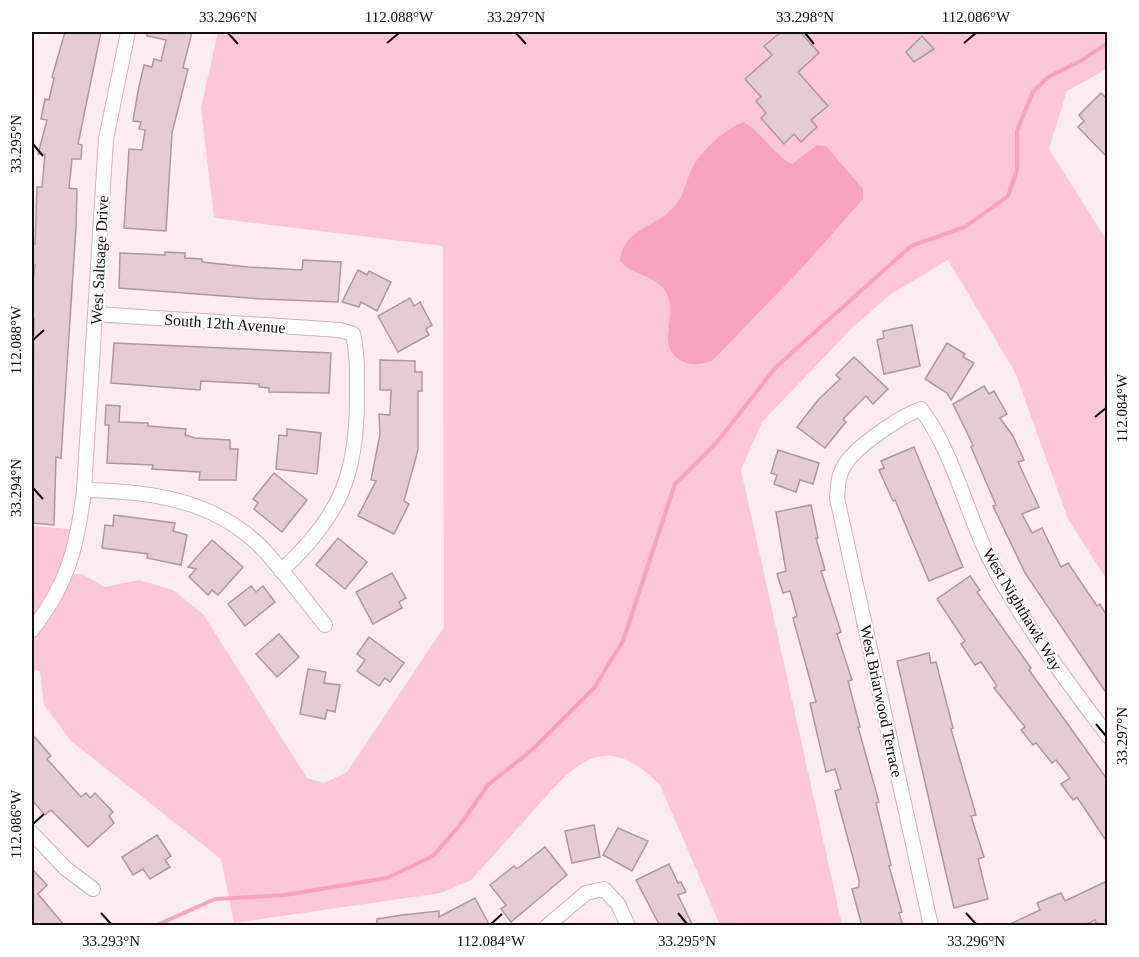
<svg xmlns="http://www.w3.org/2000/svg" width="1139" height="957" viewBox="0 0 1139 957" font-family="Georgia,serif">
  <style>
    .green { fill: #fec7d9 }
    .water { fill: #f8a4c1 }
    .lines { fill: none; stroke-linecap: round; stroke-linejoin: round }
    .stream { stroke: #f8a4c1; stroke-width: 4 }
    .building { fill: #e5cbd3; stroke: #b198a0; stroke-width: 1.5 }
    .minor-casing { stroke: #cfb5bd; stroke-width: 16 }
    .minor { stroke: #fff; stroke-width: 14 }
    .ticks { fill: none; stroke: #150c0f; stroke-width: 2 }
    .labels { text-anchor: middle; stroke-width: 4.5; stroke-linejoin: round; paint-order: stroke }
    .street-label { font-size: 16px; fill: #150c0f; stroke: #fff }
    .neatline { fill: none; stroke: #150c0f; stroke-width: 2 }
    .ticks-label { font-size: 15px; text-anchor: middle; fill: #150c0f }
  </style>
  <rect width="100%" height="100%" fill="#fdecf1"/>
  <path class="green" d="M218 32H1107V69L1067 91 1049 149 1107 241V580L1068 519 1015 372 948 260 891 294 852 328 762 422 741 470 842 925H720L660 785C603 728 575 764 533 811 513 834 492 857 471 880L441 893 234 923 221 859 71 741 44 705 40 671 32 670V526L79 530 66 574H82L105 587 139 580 173 590 203 614 307 778 324 783 347 772 444 627 443 246 214 218 201 108Z"/>
  <path class="water" d="M744 122C763 134 773 154 792 164L817 145 826 146 863 189V199L802 268 712 361C701 364 690 367 680 360 653 343 683 311 663 288 651 274 631 275 620 261 622 230 654 228 673 208 685 196 686 177 695 163 706 147 726 128 744 122Z"/>
  <g class="lines">
    <path class="stream" d="M155 926 215 899 285 895 387 878 433 856 460 825 488 785 533 749 594 688 623 641 675 484 717 442 776 367 911 246 965 227 1008 196 1017 170V131L1033 92 1048 77 1082 60 1108 43"/>
  </g>
  <g class="building">
    <path d="M65 32H101L78 144 82 145 81 159H72L69 188 77 189 76 227 61 458 56 457 54 525 32 523 34 319H32V292L35 265H32L33 244H35L37 187H42L45 154H38L47 120 41 119 45 99 49 100 54 78 52 77Z"/>
    <path d="M147 32H192L183 68 188 69 172 133 166 231 124 228 129 149 142 150 145 130 139 129 141 122 133 121 138 91 144 65 152 67 154 59 161 61 166 40 147 36Z"/>
    <path d="M781 32H800L819 53 798 72 828 106 811 120 817 127 801 142 794 134 784 144 761 118 766 113 756 101 761 97 745 79 772 55 764 46Z"/>
    <path d="M922 36 934 49 914 62 906 52Z"/>
    <path d="M1101 93 1107 99V157L1078 127 1084 121 1079 115Z"/>
    <path d="M165 252 185 253V258L202 259V262L248 267 302 270 303 260 341 262 338 302 261 299 119 288 120 253 165 255Z"/>
    <path d="M358 270 367 275 369 271 391 282 377 311 361 302 359 307 342 302Z"/>
    <path d="M410 298 414 306 420 302 432 325 426 329 429 335 398 352 378 316Z"/>
    <path d="M912 325 920 366 884 374 877 340 884 338 883 331Z"/>
    <path d="M114 343 331 353 329 393 269 392V388L259 387V384L201 381 200 390 111 383Z"/>
    <path d="M947 343 965 354 963 357 974 363 951 400 947 393 925 379Z"/>
    <path d="M854 357 888 389 873 404 866 396 843 419 846 422 825 448 797 427 818 400 840 379 836 375Z"/>
    <path d="M380 360 415 361V372H422V391H418V450L404 501 409 504 394 534 358 516 376 481 371 480 380 434 379 414 390 415 391 390H380Z"/>
    <path d="M984 386 989 394 994 391 1007 414 1000 418 1013 436 1024 460 1018 462 1039 507 1022 514 1032 533 1042 528 1061 567 1068 563 1097 606 1100 604 1107 616V694L1025 573 993 506 996 505 971 447 973 445 953 404Z"/>
    <path d="M106 405 120 406 119 422 148 423V426L186 429 185 435 195 438 230 440V449H238L236 480H199L200 472 152 469 153 465 107 463 109 425H105Z"/>
    <path d="M287 429 321 433 317 474 276 469 279 435 287 436Z"/>
    <path d="M914 447 963 567 929 581 895 500 893 501 879 470 884 468 881 461Z"/>
    <path d="M778 450 819 463 813 484 800 480 796 492 774 484 777 475 771 473Z"/>
    <path d="M274 473 307 500 282 532 254 509 258 503 253 499Z"/>
    <path d="M811 505 818 538H816L825 570 821 571 841 632 837 634 852 680 848 681 860 727H858L879 802 876 803 891 865 889 866 902 912 899 913 903 926H862L852 889 859 887V880L835 791 841 789 835 769 826 772 810 703 816 702 793 618 797 616 790 591 783 593 777 574 786 571 776 512Z"/>
    <path d="M114 515 175 523 173 531 187 535 181 565 147 558 148 554 102 548 105 525 113 526Z"/>
    <path d="M338 538 367 562 345 589 316 565Z"/>
    <path d="M212 540 243 567 218 595 212 590 208 595 189 577 196 569 188 567Z"/>
    <path d="M392 573 406 598 399 602 402 608 373 624 356 592Z"/>
    <path d="M970 576 980 590 977 592 1031 668 1029 670 1107 779V842L1077 797 1073 800 1061 784 1070 778 1056 760 1052 763 1036 743 1033 745 1021 730 1025 727 994 688 997 686 981 662 975 665 961 644 965 641 937 599Z"/>
    <path d="M251 586 256 592 263 586 275 602 245 626 228 604Z"/>
    <path d="M279 634 299 657 277 677 256 654Z"/>
    <path d="M369 637 404 663 390 682 385 678 379 686 357 671 365 660 357 654Z"/>
    <path d="M929 653 931 663 936 662 953 728 951 729 976 815 971 816 984 857 978 859 988 899 954 908 897 661Z"/>
    <path d="M308 669 326 672 324 683 340 685 335 712 327 710 325 719 300 714Z"/>
    <path d="M32 734 51 756 47 759 81 797 86 793 90 798 95 793 113 812 109 816 114 823 88 847 51 810 45 815 32 800Z"/>
    <path d="M594 825 600 857 572 863 565 831Z"/>
    <path d="M618 828 648 841 632 871 603 855Z"/>
    <path d="M157 835 171 856 165 860 170 867 150 879 143 869 133 875 122 857Z"/>
    <path d="M545 847 567 875 511 922 501 909 506 905 490 885 514 866 517 869Z"/>
    <path d="M669 864 678 883 681 882 686 892 678 895 693 926H660L636 880Z"/>
    <path d="M32 869 47 885 38 894 65 926H32Z"/>
    <path d="M1107 881V926H1097L1095 920 1082 926H1006L1040 910 1037 903 1061 893 1065 901Z"/>
    <path d="M475 898 490 926H377V919L402 915 439 911V917Z"/>
  </g>
  <g class="lines">
    <defs>
      <g id="minor">
        <path d="M95 314 340 330 353 334C358 356 357 377 357 399 357 478 338 518 281 571"/>
        <path d="M84 490C148 491 213 499 261 547 284 571 304 599 325 625"/>
        <path d="M32 630C68 584 77 547 84 490L106 139 128 32"/>
        <path d="M32 833 65 868 93 889"/>
        <path d="M547 926 586 893 604 889 618 904 628 926"/>
        <path d="M931 926 837 498C838 485 838 474 846 463 858 445 901 416 921 409 954 454 965 509 989 558 1021 621 1066 680 1108 736"/>
      </g>
    </defs>
    <use href="#minor" class="minor-casing"/>
    <use href="#minor" class="minor"/>
  </g>
  <path class="ticks" d="M228 33 238 44M516 33 526 44M805 33 814 44M387 43 399 33M964 43 976 33M33 144 43 156M33 340 44 330M1095 417 1106 408M33 488 43 499M1096 724 1106 736M33 824 44 814M101 913 111 924M678 913 687 924M966 913 976 924M491 924 502 914"/>
  <g class="labels">
    <g class="street-label">
      <text transform="translate(99 260) rotate(-87)" y="6">West Saltsage Drive</text>
      <text transform="translate(225 323) rotate(4)" y="6">South 12th Avenue</text>
      <text transform="translate(1023 609) rotate(59)" y="6">West Nighthawk Way</text>
      <text transform="translate(882 701) rotate(78)" y="6">West Briarwood Terrace</text>
    </g>
  </g>
  <rect width="1139" height="957" fill="none" stroke="#ffffff" stroke-width="66"/>
  <rect x="33" y="33" width="1073" height="891" class="neatline"/>
  <g class="ticks-label">
    <text x="228" y="22">33.296°N</text>
    <text x="399" y="22">112.088°W</text>
    <text x="516" y="22">33.297°N</text>
    <text x="805" y="22">33.298°N</text>
    <text x="976" y="22">112.086°W</text>
    <text transform="translate(16 144) rotate(-90)" y="5">33.295°N</text>
    <text transform="translate(16 340) rotate(-90)" y="5">112.088°W</text>
    <text transform="translate(1122 408) rotate(-90)" y="5">112.084°W</text>
    <text transform="translate(16 488) rotate(-90)" y="5">33.294°N</text>
    <text transform="translate(1122 736) rotate(-90)" y="5">33.297°N</text>
    <text transform="translate(16 824) rotate(-90)" y="5">112.086°W</text>
    <text x="111" y="946">33.293°N</text>
    <text x="491" y="946">112.084°W</text>
    <text x="687" y="946">33.295°N</text>
    <text x="976" y="946">33.296°N</text>
  </g>
</svg>
